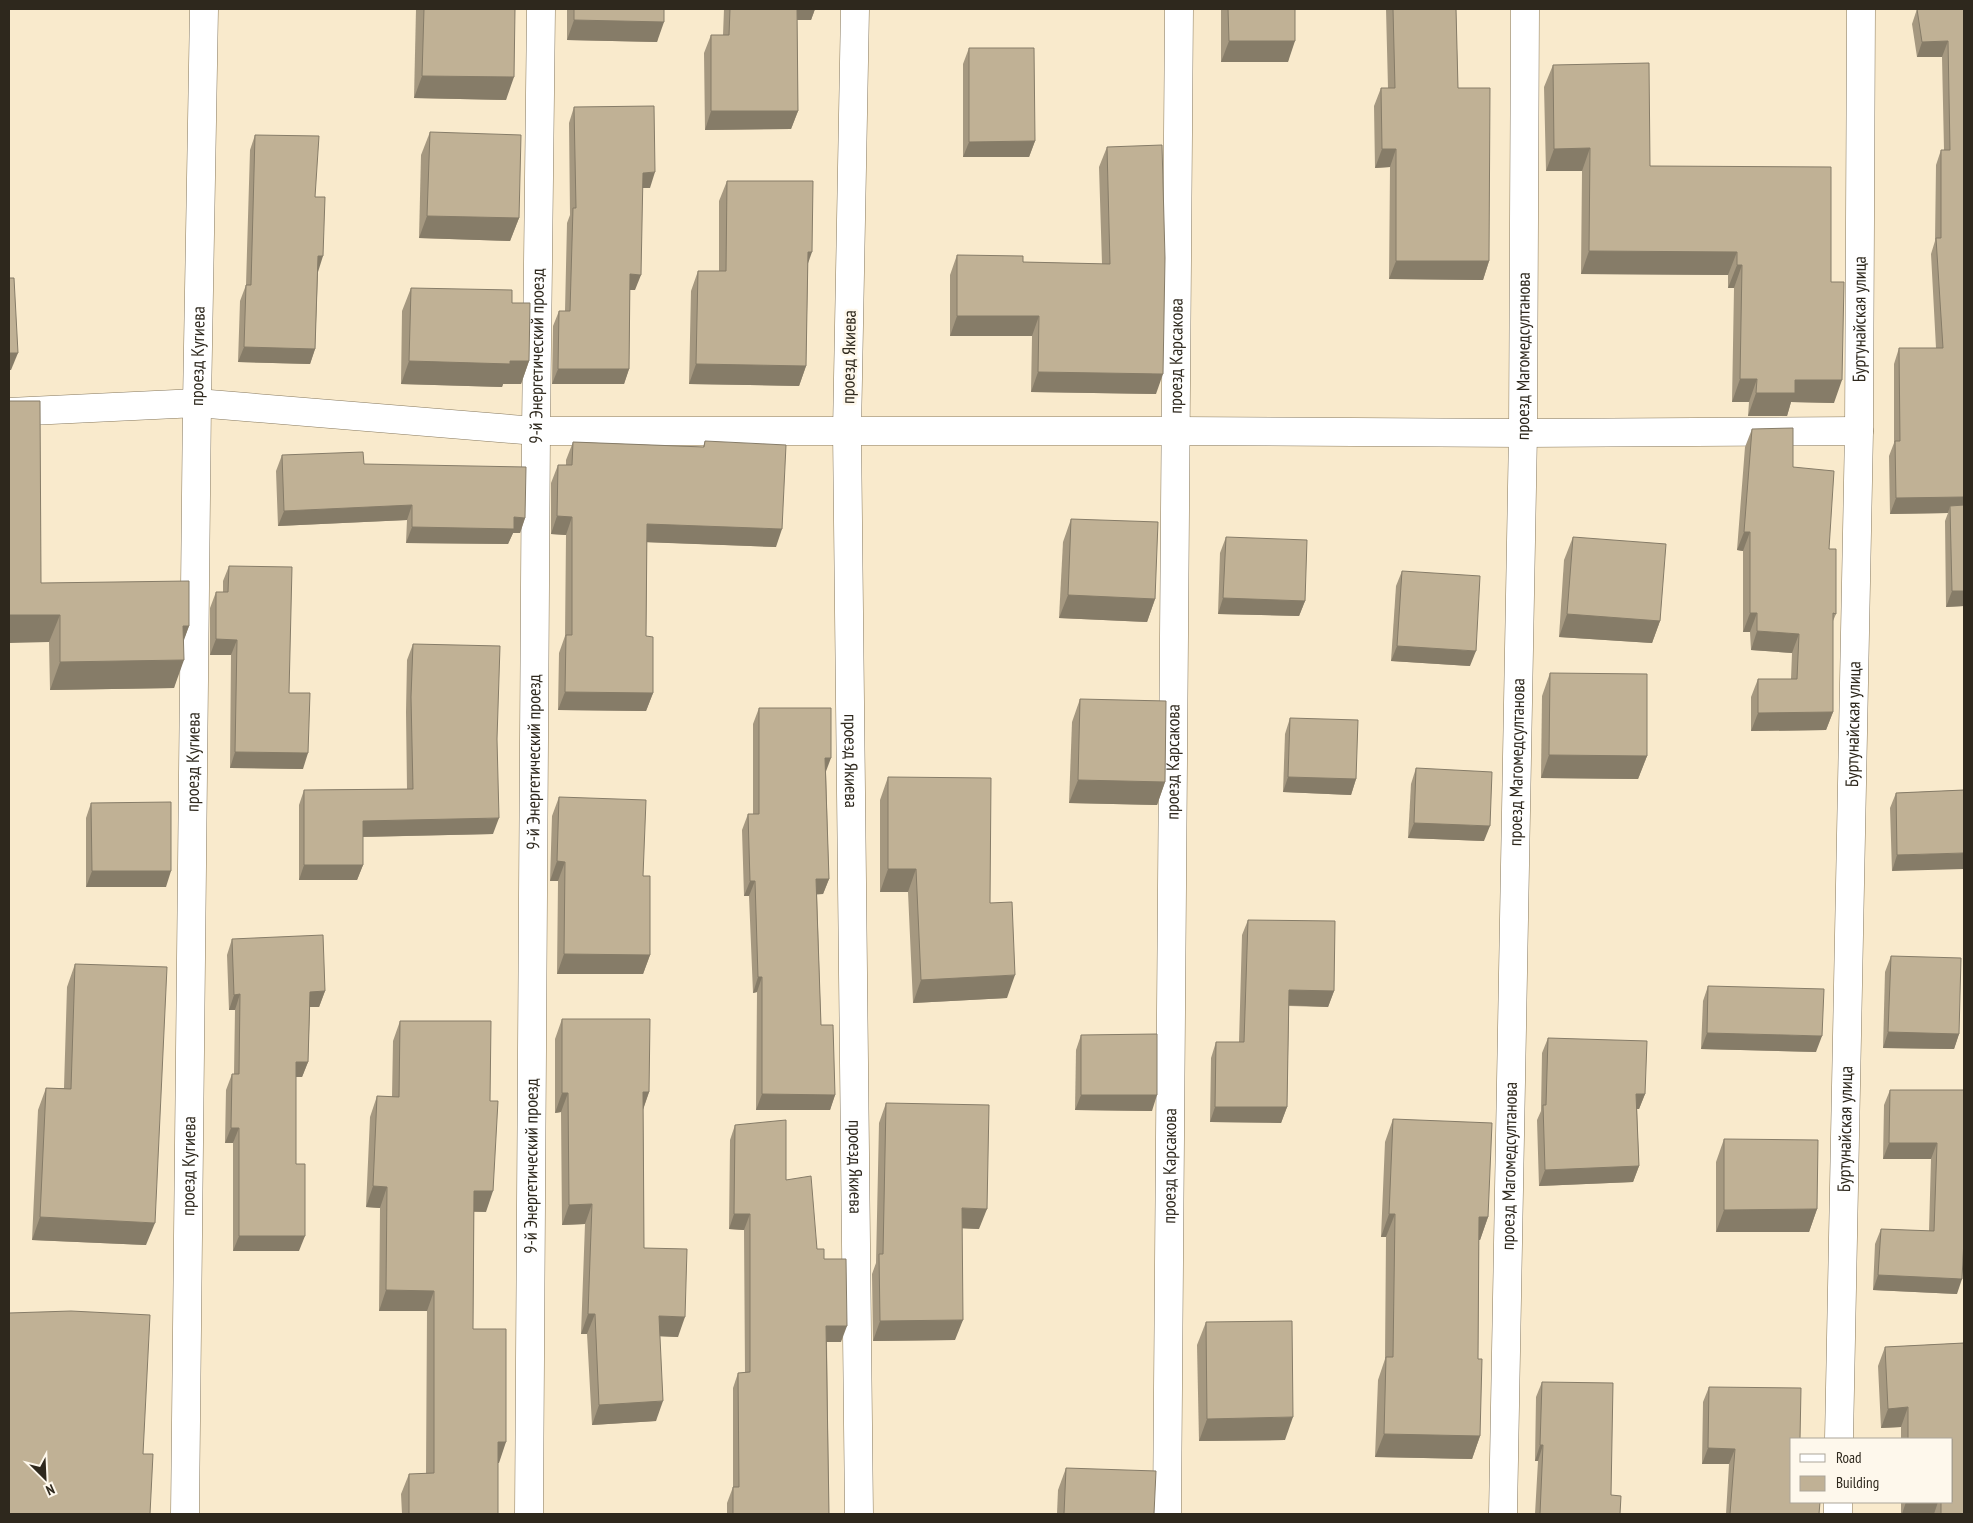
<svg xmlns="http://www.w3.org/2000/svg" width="1973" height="1523" viewBox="0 0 1973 1523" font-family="'PT Sans Narrow',sans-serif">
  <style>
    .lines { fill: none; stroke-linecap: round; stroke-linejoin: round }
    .street-casing { stroke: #87795e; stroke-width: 29 }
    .street { stroke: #fff; stroke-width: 28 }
    .wall { fill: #a59880 }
    .shaded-wall { fill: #867c68 }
    .building { fill: #c0b195; stroke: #867c68 }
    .labels { text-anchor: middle; stroke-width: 5; stroke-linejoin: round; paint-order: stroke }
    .street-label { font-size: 18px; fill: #2e281d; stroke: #fef8ec }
  </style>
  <rect width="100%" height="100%" fill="#f9eacc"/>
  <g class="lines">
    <defs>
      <g id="street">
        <path id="s1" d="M855 9 847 431 859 1514"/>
        <path d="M9 412 197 403 536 431H1176L1523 433 1859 431"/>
        <path id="s2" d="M1839 1439 1859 431 1861 9"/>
        <path id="s3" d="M185 1514 197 403 204 9"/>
        <path id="s4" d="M529 1514 536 431 541 9"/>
        <path id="s5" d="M1167 1514 1179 9"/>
        <path id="s6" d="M1503 1514 1523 433 1525 9"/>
        <path d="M1838 1514V1502"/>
      </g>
    </defs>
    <use href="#street" class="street-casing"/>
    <use href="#street" class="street"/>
  </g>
  <g class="wall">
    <path d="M416 9H515L506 100 414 98Z"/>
    <path d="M567 9H664L657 42 567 40Z"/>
    <path d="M724 9H815L811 20H797L798 111 791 129 705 130 704 53 711 35H723Z"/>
    <path d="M1221 9H1295L1288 62H1221Z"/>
    <path d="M1386 9H1456L1458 88 1489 261 1483 280 1389 279 1390 167 1375 168 1374 106 1381 88H1388Z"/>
    <path d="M1917 9H1964V606L1946 607 1945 521 1948 513 1890 514 1889 456 1894 443V364L1899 348H1936L1931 254 1935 241 1936 165 1941 150H1944L1942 57H1917L1912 24Z"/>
    <path d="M969 48 1035 141 1029 157H963V64Z"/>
    <path d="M1553 65 1650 166 1831 282 1834 403 1791 402 1787 416H1748L1749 402H1732L1734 288H1728V275L1581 274 1582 171H1546L1544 87Z"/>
    <path d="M574 107 650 188H642L635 290H630L629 369 624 384H552L553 326 559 311H565L567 223 570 215 569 123Z"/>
    <path d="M430 132 519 218 510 241 419 238 421 155Z"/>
    <path d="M255 135 315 197 318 272 315 349 310 364 238 362 240 301 246 285 250 150Z"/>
    <path d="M1107 147 1156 394 1031 392 1032 336H950V275L957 255 1023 262 1102 264 1099 167Z"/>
    <path d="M727 181 808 263 806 366 799 386 689 384 691 291 698 271H719V201Z"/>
    <path d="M411 288 512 303 529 361 521 384H503L502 387 401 384 402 311Z"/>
    <path d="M1752 429 1793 467 1829 549 1836 614 1833 621V712L1826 730 1751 731V697L1758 679H1791L1792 653 1751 650 1750 632H1743V551L1737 550 1745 447Z"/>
    <path d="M705 441 776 547 647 542 646 636 653 693 646 711 558 710 559 653 565 636 566 535 551 534V483L558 465H566V460L573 442 703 447Z"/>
    <path d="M282 455 364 464 525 518 520 533H513L508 544 406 543 407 520 278 526 276 471Z"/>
    <path d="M1071 519 1155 599 1147 622 1059 618 1063 542Z"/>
    <path d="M1226 537 1305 601 1299 616 1218 614 1220 553Z"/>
    <path d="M1573 537 1660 621 1652 643 1559 637 1564 560Z"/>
    <path d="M229 566 289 693 303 769 230 768 231 655H210V608L216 592H223V581Z"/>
    <path d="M1402 571 1470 666 1391 661 1396 586Z"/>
    <path d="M41 583 189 626 183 641 174 688 50 690 49 642Z"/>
    <path d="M413 644 493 834 363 837V865L357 880H299V805L304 790 407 789 406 712 407 660Z"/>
    <path d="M1550 673 1647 756 1638 779 1541 778 1542 696Z"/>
    <path d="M1080 699 1165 782 1157 805 1069 803 1072 722Z"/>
    <path d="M759 708 826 771 829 879 823 894H817L821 1025 835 1095 830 1110H756L757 992 753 993 749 896H744L742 830 748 814H753V724Z"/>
    <path d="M1290 718 1356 779 1351 795 1283 792 1285 734Z"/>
    <path d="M1416 768 1484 841 1408 838 1411 784Z"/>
    <path d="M888 777 1007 998 913 1003 908 892H880V800Z"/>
    <path d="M1964 790 1892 871 1890 808 1896 793Z"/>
    <path d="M559 797 643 876 650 955 643 974H557L558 881H550L552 816Z"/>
    <path d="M91 803 166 887H86V818Z"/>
    <path d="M1248 920 1334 991 1328 1007 1289 1006 1287 1107 1281 1123 1210 1122 1211 1058 1216 1042H1239L1242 935Z"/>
    <path d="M232 939 325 991 319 1007H310L308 1062 302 1077H296V1164L299 1251H233V1143H225L226 1090 232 1074H234L235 1010H229L227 955Z"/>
    <path d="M1891 956 1959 1034 1954 1049 1883 1048 1885 972Z"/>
    <path d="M75 964 146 1245 32 1240 38 1110 46 1088H64L67 987Z"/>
    <path d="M1708 986 1816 1052 1701 1049 1703 1001Z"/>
    <path d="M562 1019 649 1092 643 1110 644 1248 678 1337 660 1336 656 1421 592 1425 587 1334H581L585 1224 562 1225 561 1112 555 1113V1039Z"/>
    <path d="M400 1021 486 1212H474L473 1329 499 1463H498V1514H402L401 1494 409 1474H426L427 1311H379L380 1208 366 1207 370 1117 377 1096 392 1097 393 1041Z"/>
    <path d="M1081 1035 1152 1111 1075 1110 1076 1050Z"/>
    <path d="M1548 1038 1645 1094 1639 1109H1637L1639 1166 1633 1182 1539 1186 1537 1120 1541 1111 1542 1053Z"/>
    <path d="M1890 1090H1964L1957 1294 1873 1290 1875 1244 1881 1229 1929 1231 1931 1159H1883L1884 1105Z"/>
    <path d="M886 1103 979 1229 962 1228 955 1340 873 1341 872 1274 876 1263 879 1123Z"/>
    <path d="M1393 1119 1488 1217 1480 1240H1479L1478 1359 1480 1436 1472 1459 1375 1457 1378 1380 1385 1359 1386 1237H1381L1385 1142Z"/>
    <path d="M735 1125 786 1180 817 1249 824 1259 841 1342H827L829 1514H727V1503L733 1487V1388L738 1373H745L744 1230 729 1229 730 1140Z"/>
    <path d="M1724 1139 1817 1209 1809 1232H1716V1162Z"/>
    <path d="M1206 1322 1285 1440 1199 1441 1197 1345Z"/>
    <path d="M1964 1343V1514H1901V1502H1952V1439H1901V1427L1881 1428 1878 1366 1885 1347Z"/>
    <path d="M1542 1382 1611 1495 1620 1514H1535L1538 1461H1535L1536 1397Z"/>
    <path d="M1709 1387 1792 1502 1819 1514H1726L1729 1464H1702L1703 1402Z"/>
    <path d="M1066 1468 1154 1514H1057L1058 1490Z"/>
  </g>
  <g class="shaded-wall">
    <path d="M794 9H815L811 20H790Z"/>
    <path d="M574 20 664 22 657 42 567 40Z"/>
    <path d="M1229 41H1295L1288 62H1221Z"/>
    <path d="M1948 41 1942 57H1917L1922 42Z"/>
    <path d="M422 76 514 77 506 100 414 98Z"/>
    <path d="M711 111H798L791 129 705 130Z"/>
    <path d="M1035 141 1029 157H963L969 142Z"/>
    <path d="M1590 148 1582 171H1546L1554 149Z"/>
    <path d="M1382 149H1396L1390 167 1375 168Z"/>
    <path d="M655 172 650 188H637L643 173Z"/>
    <path d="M427 216 519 218 510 241 419 238Z"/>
    <path d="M1589 251 1737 252 1728 275 1581 274Z"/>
    <path d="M808 252H812L805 272Z"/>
    <path d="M318 256H323L318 272 312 271Z"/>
    <path d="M1396 261H1489L1483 280 1389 279Z"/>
    <path d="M1737 265H1742L1734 288H1728Z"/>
    <path d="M630 274 641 275 635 290H624Z"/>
    <path d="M957 316H1039L1032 336H950Z"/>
    <path d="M244 347 315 349 310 364 238 362Z"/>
    <path d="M9 353H18L11 370H9Z"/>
    <path d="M409 361H529L521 384H503L502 387 401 384Z"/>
    <path d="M696 364 806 366 799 386 689 384Z"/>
    <path d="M558 369H629L624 384H552Z"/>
    <path d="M1038 372 1163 374 1156 394 1031 392Z"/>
    <path d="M1740 379H1757L1749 402H1732Z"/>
    <path d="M1795 380H1842L1834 403 1791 402 1787 416H1748L1756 393Z"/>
    <path d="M1964 497V513L1950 506 1948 513 1890 514 1896 498Z"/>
    <path d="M412 505 407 520 278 526 284 511Z"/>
    <path d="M557 516 572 517 566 535 551 534Z"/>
    <path d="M514 517 525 518 520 533H513L508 544 406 543 412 527Z"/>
    <path d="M647 524 782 529 776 547 641 542Z"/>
    <path d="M1744 532H1750L1743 551 1737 550Z"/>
    <path d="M1952 591H1964V606L1946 607Z"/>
    <path d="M1068 595 1155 599 1147 622 1059 618Z"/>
    <path d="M1223 598 1305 601 1299 616 1218 614Z"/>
    <path d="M1750 613H1757L1750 632H1743Z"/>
    <path d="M1567 614 1660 621 1652 643 1559 637Z"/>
    <path d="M9 615H60L49 642 9 643Z"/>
    <path d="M183 626H189L179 654Z"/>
    <path d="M1757 631 1799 634 1792 653 1751 650Z"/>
    <path d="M216 639 237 640 231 655H210Z"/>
    <path d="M1397 646 1476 651 1470 666 1391 661Z"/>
    <path d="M184 660 174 688 50 690 60 662Z"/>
    <path d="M565 692 653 693 646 711 558 710Z"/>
    <path d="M1833 712 1826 730 1751 731 1758 713Z"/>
    <path d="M235 752 308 753 303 769 230 768Z"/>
    <path d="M1549 755 1647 756 1638 779 1541 778Z"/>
    <path d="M825 758H831L825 774Z"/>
    <path d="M1288 777 1356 779 1351 795 1283 792Z"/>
    <path d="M1078 780 1165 782 1157 805 1069 803Z"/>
    <path d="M499 818 493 834 357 837 363 821Z"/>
    <path d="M1414 823 1490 826 1484 841 1408 838Z"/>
    <path d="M1964 853V869L1892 871 1897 855Z"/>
    <path d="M557 861 565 862 558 881H550Z"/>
    <path d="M304 865H363L357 880H299Z"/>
    <path d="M888 869H916L908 892H880Z"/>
    <path d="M92 871H171L166 887H86Z"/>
    <path d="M816 879H829L823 894 810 895Z"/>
    <path d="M750 881H755L749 896H744Z"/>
    <path d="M564 954 650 955 643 974H557Z"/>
    <path d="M1015 975 1007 998 913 1003 921 980Z"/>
    <path d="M758 977H762L757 992 753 993Z"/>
    <path d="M1289 990 1334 991 1328 1007 1284 1005Z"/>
    <path d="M325 991 319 1007H304L310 992Z"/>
    <path d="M240 994 235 1010H229L234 995Z"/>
    <path d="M1888 1032 1959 1034 1954 1049 1883 1048Z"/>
    <path d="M1707 1033 1822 1036 1816 1052 1701 1049Z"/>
    <path d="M296 1062H308L302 1077H291Z"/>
    <path d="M643 1092H649L642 1112Z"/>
    <path d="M562 1093H568L561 1112 555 1113Z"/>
    <path d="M762 1094 835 1095 830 1110H756Z"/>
    <path d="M1636 1094H1645L1639 1109H1631Z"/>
    <path d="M1081 1095H1157L1152 1111 1075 1110Z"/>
    <path d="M1215 1107H1287L1281 1123 1210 1122Z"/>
    <path d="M231 1128H239L233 1143H225Z"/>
    <path d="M1889 1143H1937L1931 1159H1883Z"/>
    <path d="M1639 1166 1633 1182 1539 1186 1545 1170Z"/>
    <path d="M373 1186 387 1187 380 1208 366 1207Z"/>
    <path d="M474 1191H493L486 1212 467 1211Z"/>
    <path d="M592 1204 585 1224 562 1225 569 1205Z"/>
    <path d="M962 1208 987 1209 979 1229 954 1228Z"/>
    <path d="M1817 1209 1809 1232H1716L1724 1210Z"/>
    <path d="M734 1214H750L744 1230 729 1229Z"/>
    <path d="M1389 1214H1395L1386 1237H1381Z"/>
    <path d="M40 1217 155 1223 146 1245 32 1240Z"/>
    <path d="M1479 1217H1488L1480 1240H1471Z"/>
    <path d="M239 1236H305L299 1251H233Z"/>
    <path d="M1878 1275 1962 1279 1957 1294 1873 1290Z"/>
    <path d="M386 1290 434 1291 427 1311H379Z"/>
    <path d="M588 1314H595L587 1334H581Z"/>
    <path d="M659 1316 685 1317 678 1337 652 1336Z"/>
    <path d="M963 1320 955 1340 873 1341 880 1321Z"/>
    <path d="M826 1326H847L841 1342H821Z"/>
    <path d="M663 1401 656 1421 592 1425 599 1405Z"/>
    <path d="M1908 1407 1901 1427 1881 1428 1888 1409Z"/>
    <path d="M1293 1417 1285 1440 1199 1441 1207 1419Z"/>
    <path d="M1384 1434 1480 1436 1472 1459 1375 1457Z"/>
    <path d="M498 1442H506L499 1463H491Z"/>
    <path d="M1540 1445H1543L1538 1461H1535Z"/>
    <path d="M1708 1448 1735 1449 1729 1464H1702Z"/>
    <path d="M1906 1502H1938L1934 1514H1902Z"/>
  </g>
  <g class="building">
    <path d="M424 9H515L514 77 422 76Z"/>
    <path d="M574 9H664V22L574 20Z"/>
    <path d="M730 9H797L798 111H711V35H729Z"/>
    <path d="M1228 9H1295V41H1229Z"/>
    <path d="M1393 9H1456L1458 88H1490L1489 261H1396V149H1382L1381 88H1395Z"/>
    <path d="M1917 9H1964V497L1896 498 1895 441H1900L1899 348H1943L1936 238H1941V150H1950L1948 41 1922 42Z"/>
    <path d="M969 48H1034L1035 141 969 142Z"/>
    <path d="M1649 63 1650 166 1831 167V282H1844L1842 380H1795V393H1756L1757 379H1740L1742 265H1737V252L1589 251 1590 148 1554 149 1553 65Z"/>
    <path d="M654 106 655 172 643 173 641 275 630 274 629 369H558L559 311H570L573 208H576L574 107Z"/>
    <path d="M430 132 521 135 519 218 427 216Z"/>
    <path d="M255 135 319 136 315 197H325L323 256H318L315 349 244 347 246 285H251Z"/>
    <path d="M1162 145 1165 258 1163 374 1038 372 1039 316H957V255L1023 256V262L1110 264 1107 147Z"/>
    <path d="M727 181H813L812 252H808L806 366 696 364 698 271H726Z"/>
    <path d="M9 278H14L18 353H9Z"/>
    <path d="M411 288 512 290V303H530L529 361H510V364L409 361Z"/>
    <path d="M9 401H40L41 583 189 581V626H183L184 660 60 662V615H9Z"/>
    <path d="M1793 428V467L1834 471 1829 549H1836V614L1833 613V712L1758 713V679H1797L1799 634 1757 631V613H1750V532H1744L1752 429Z"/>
    <path d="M705 441 786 445 782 529 647 524 646 636 653 637V693L565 692 566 635H572V517L557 516 558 465H572L573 442 704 447Z"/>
    <path d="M363 452 364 464 526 467 525 518 514 517V529L412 527V505L284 511 282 455Z"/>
    <path d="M1964 505V591H1952L1950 506Z"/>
    <path d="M1071 519 1158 522 1155 599 1068 595Z"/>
    <path d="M1226 537 1307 540 1305 601 1223 598Z"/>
    <path d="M1573 537 1666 544 1660 621 1567 614Z"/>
    <path d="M229 566 292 567 289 693H310L308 753 235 752 237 640 216 639V592H228Z"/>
    <path d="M1402 571 1480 576 1476 651 1397 646Z"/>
    <path d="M413 644 500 646 497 739 499 818 363 821V865H304V790L413 789 411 697Z"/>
    <path d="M1550 673 1647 674V756L1549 755Z"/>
    <path d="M1080 699 1166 701 1165 782 1078 780Z"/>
    <path d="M759 708H831V758H825L829 879H816L821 1025H833L835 1095 762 1094V977H758L755 881H750L748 814H759Z"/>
    <path d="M1290 718 1358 720 1356 779 1288 777Z"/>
    <path d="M1416 768 1492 772 1490 826 1414 823Z"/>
    <path d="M888 777 991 778 990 903 1012 902 1015 975 921 980 916 869H888Z"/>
    <path d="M1964 790V853L1897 855 1896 793Z"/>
    <path d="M559 797 646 800 643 876H650V955L564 954 565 862 557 861Z"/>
    <path d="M171 802V871H92L91 803Z"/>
    <path d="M1248 920 1335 921 1334 991 1289 990 1287 1107H1215L1216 1042H1244Z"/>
    <path d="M323 935 325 991 310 992 308 1062H296V1164H305V1236H239V1128H231L232 1074H239L240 994 234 995 232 939Z"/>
    <path d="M1891 956 1961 958 1959 1034 1888 1032Z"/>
    <path d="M75 964 167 967 155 1223 40 1217 46 1088 71 1089Z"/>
    <path d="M1708 986 1824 989 1822 1036 1707 1033Z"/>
    <path d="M562 1019H650L649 1092H643L644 1248 687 1249 685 1317 659 1316 663 1401 599 1405 595 1314H588L592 1204 569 1205 568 1093H562Z"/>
    <path d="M400 1021H491L490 1101H498L493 1191H474L473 1329H506V1442H498V1514H409V1474L434 1473V1291L386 1290 387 1187 373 1186 377 1096 399 1097Z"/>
    <path d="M1157 1034V1095H1081V1035Z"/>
    <path d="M1548 1038 1647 1041 1645 1094H1636L1639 1166 1545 1170 1543 1105H1546Z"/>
    <path d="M1890 1090H1964V1239L1962 1279 1878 1275 1881 1229 1934 1231 1937 1143H1889Z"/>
    <path d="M886 1103 989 1105 987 1209 962 1208 963 1320 880 1321 879 1254H883Z"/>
    <path d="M1393 1119 1492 1123 1488 1217H1479L1478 1359H1482L1480 1436 1384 1434 1386 1357H1393L1395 1214H1389Z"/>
    <path d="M786 1120V1180L811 1176 817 1249H824V1259H846L847 1326H826L829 1514H733V1487H739L738 1373 750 1372V1214H734L735 1125Z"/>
    <path d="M1724 1139 1818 1140 1817 1209 1724 1210Z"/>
    <path d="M71 1311 150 1315 143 1454H153L150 1514H9V1313Z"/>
    <path d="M1292 1321 1293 1417 1207 1419 1206 1322Z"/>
    <path d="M1964 1343V1514H1941V1502H1952V1439H1908V1407L1888 1409 1885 1347Z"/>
    <path d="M1542 1382 1613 1383 1611 1495 1621 1496 1620 1514H1540L1543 1445H1540Z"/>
    <path d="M1709 1387 1801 1388 1800 1439H1792V1502H1820L1819 1514H1730L1735 1449 1708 1448Z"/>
    <path d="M1066 1468 1156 1471 1154 1514H1064Z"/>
  </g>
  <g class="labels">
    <g class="street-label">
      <text dy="6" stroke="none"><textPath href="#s2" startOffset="1120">Буртунайская улица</textPath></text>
      <text dy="6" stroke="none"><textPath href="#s3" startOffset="1158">проезд Кугиева</textPath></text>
      <text dy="6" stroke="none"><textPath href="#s4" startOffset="1158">9-й Энергетический проезд</textPath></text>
      <text transform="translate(849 357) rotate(-89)" y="6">проезд Якиева</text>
      <text dy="6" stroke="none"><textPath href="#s5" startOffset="1158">проезд Карсакова</textPath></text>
      <text dy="6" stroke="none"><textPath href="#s6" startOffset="1158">проезд Магомедсултанова</textPath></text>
      <text dy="6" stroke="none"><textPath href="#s2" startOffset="715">Буртунайская улица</textPath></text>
      <text dy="6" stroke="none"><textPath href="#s3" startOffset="752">проезд Кугиева</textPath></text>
      <text dy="6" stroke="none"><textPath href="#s4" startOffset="752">9-й Энергетический проезд</textPath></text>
      <text dy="6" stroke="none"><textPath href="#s1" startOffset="752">проезд Якиева</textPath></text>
      <text dy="6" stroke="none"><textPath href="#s5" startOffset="752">проезд Карсакова</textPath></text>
      <text dy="6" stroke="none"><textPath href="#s6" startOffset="752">проезд Магомедсултанова</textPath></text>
      <text dy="6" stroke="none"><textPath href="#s2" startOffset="310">Буртунайская улица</textPath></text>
      <text dy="6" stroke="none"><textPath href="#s3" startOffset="348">проезд Кугиева</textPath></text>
      <text dy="6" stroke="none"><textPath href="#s4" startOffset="348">9-й Энергетический проезд</textPath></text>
      <text dy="6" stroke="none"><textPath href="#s1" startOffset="1158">проезд Якиева</textPath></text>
      <text dy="6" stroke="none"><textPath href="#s5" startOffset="348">проезд Карсакова</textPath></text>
      <text dy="6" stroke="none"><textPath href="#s6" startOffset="348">проезд Магомедсултанова</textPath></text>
    </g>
  </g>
  <rect width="1973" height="1523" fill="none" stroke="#2e281d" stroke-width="20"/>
  <rect x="1790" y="1438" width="162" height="65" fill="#fef8ec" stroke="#aba599"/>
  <rect x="1800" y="1454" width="25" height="8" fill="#ffffff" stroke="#aba599"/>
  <text x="1836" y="1463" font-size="15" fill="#2e281d">Road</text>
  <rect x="1800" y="1476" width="25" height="15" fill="#c0b195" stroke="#aba599"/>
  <text x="1836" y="1488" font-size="15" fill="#2e281d">Building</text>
  <g transform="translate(45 1478) rotate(156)" stroke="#fef8ec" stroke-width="4" paint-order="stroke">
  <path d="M0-4L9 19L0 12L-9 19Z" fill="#2e281d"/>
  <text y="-8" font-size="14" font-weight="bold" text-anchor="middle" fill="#2e281d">N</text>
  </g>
</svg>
